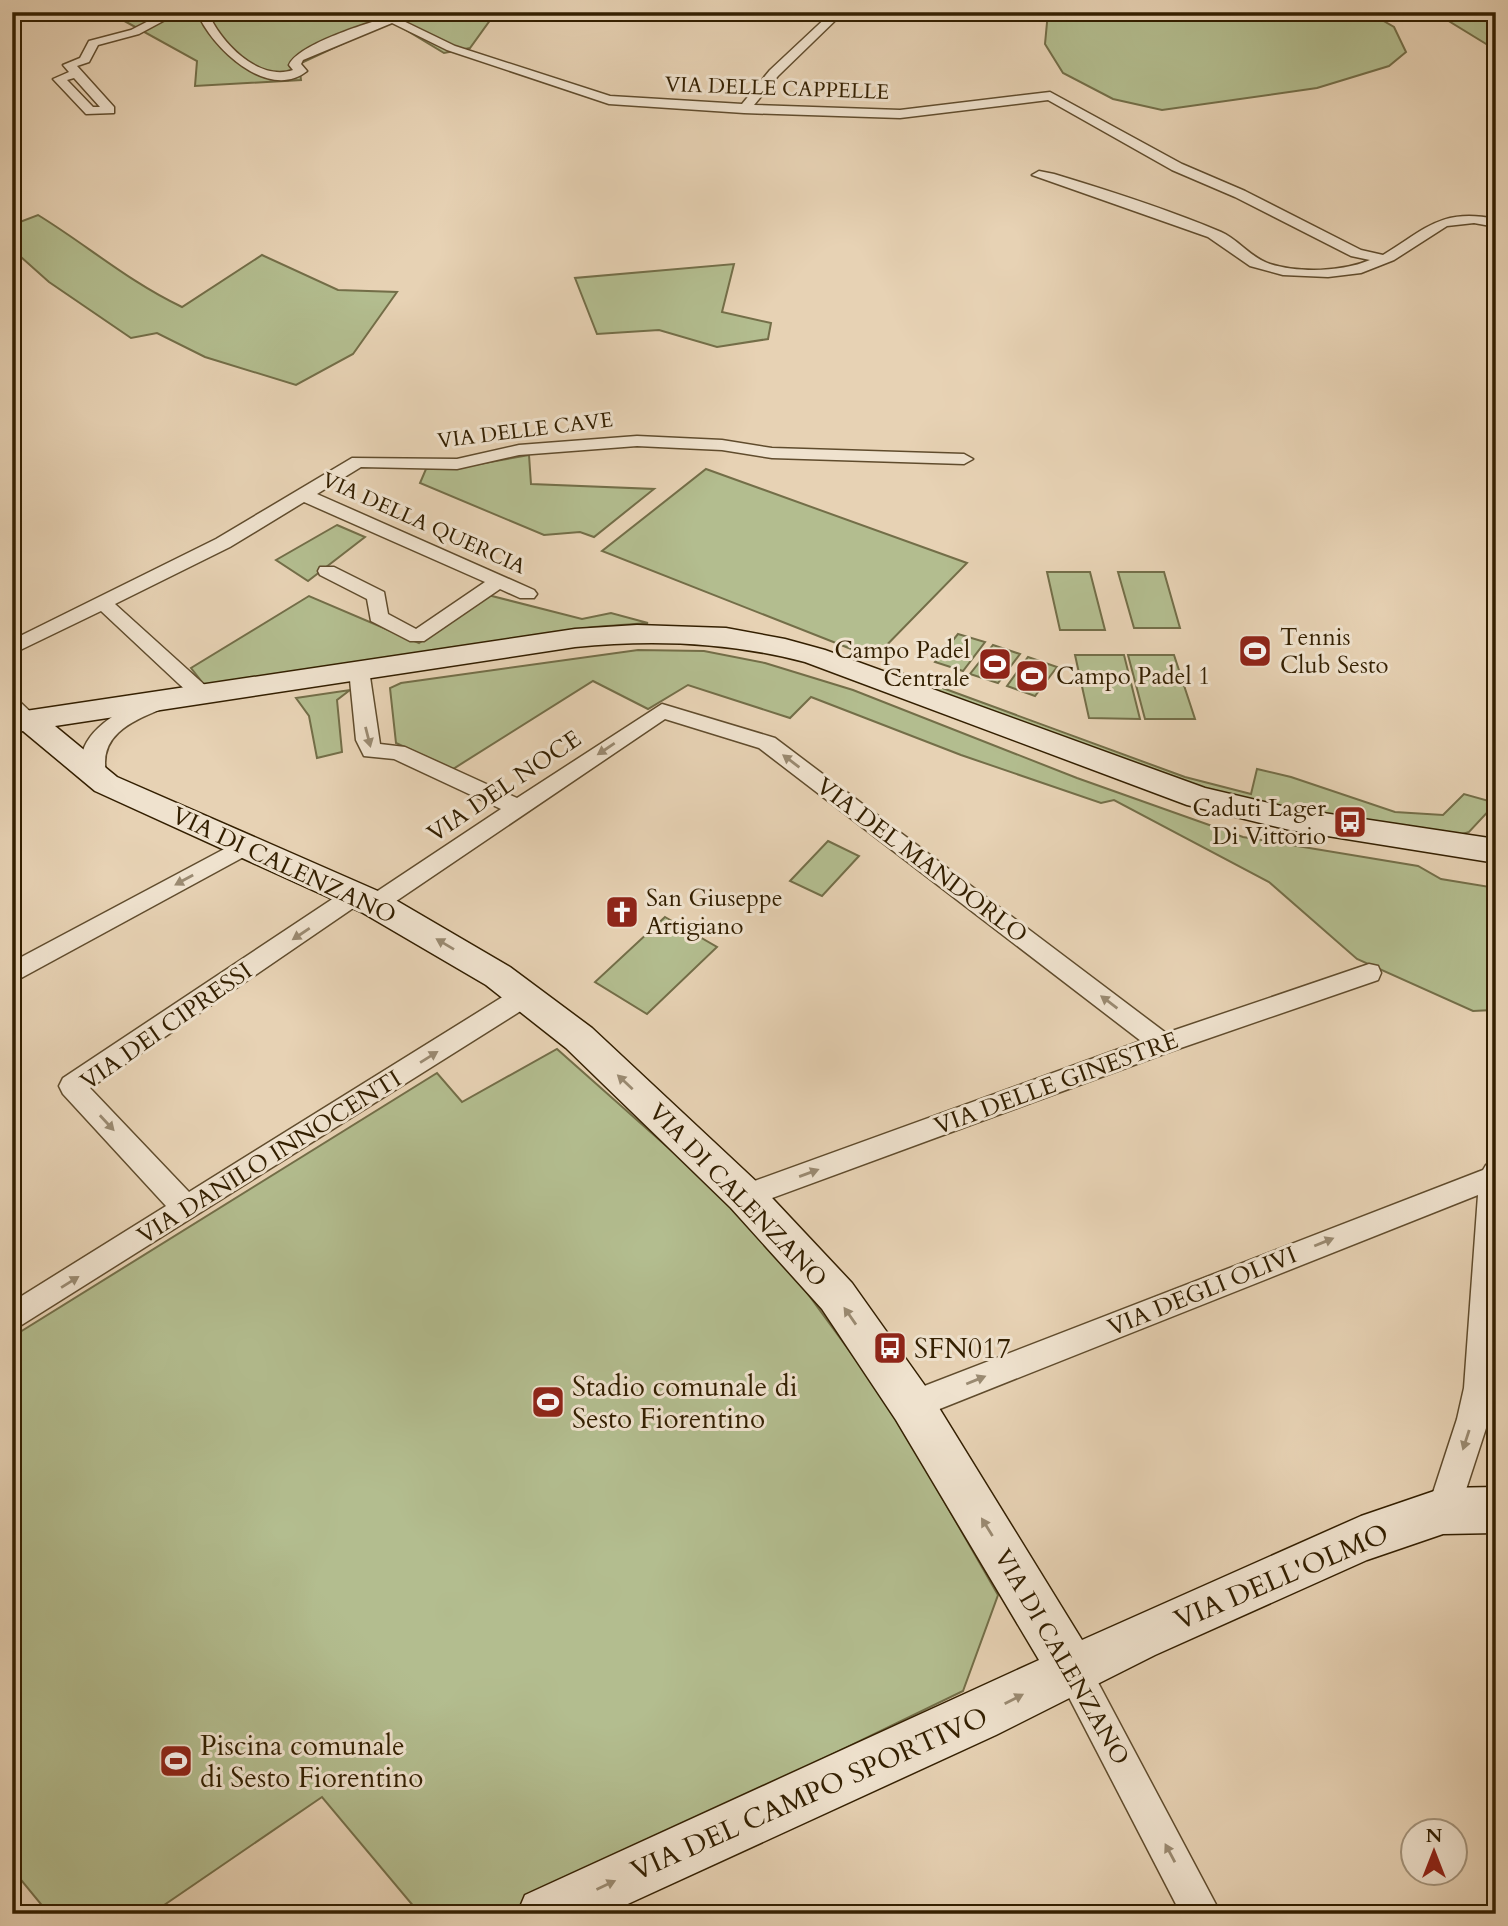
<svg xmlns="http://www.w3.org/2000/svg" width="1508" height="1926" viewBox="0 0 1508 1926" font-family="Cardo,serif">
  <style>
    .green { fill: #b3bd8f; stroke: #736e48; stroke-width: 2 }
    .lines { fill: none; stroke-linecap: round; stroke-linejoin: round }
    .street-casing { stroke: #604c2d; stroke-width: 3 }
    .secondary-casing { stroke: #331f00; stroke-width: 3 }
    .street { fill: #efe2ce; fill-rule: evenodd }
    .secondary { fill: #efe2ce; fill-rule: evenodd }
    .oneway { fill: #9a8a71 }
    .labels { text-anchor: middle; stroke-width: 6; stroke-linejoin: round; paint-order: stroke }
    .far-street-label { font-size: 21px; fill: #331f00; stroke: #efe2ce }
    .poi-label { font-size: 24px; fill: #331f00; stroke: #efe2ce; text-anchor: start }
    .street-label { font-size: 24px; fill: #331f00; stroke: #efe2ce }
    .near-poi-label { font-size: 28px; fill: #331f00; stroke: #efe2ce; text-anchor: start }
    .near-street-label { font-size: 28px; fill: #331f00; stroke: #efe2ce }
  </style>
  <rect width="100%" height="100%" fill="#e7d2b4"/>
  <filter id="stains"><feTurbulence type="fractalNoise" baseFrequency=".00286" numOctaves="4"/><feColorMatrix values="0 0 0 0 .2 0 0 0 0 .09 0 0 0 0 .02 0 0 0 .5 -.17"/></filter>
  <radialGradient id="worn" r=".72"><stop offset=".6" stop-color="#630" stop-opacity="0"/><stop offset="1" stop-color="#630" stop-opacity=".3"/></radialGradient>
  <g class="green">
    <path d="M118 12H496L470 48 444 53 391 21 299 64 301 80 195 86 197 61 119 18Z"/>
    <path d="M1048 12H1368L1394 27 1406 52 1389 66 1317 88 1162 110 1113 99 1063 73 1045 44Z"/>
    <path d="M1434 12H1496V50Z"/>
    <path d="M38 215C87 245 129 282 182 307L262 255 338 290 397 292 353 354 296 385 205 357 157 333 131 338 49 282 12 249V225Z"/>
    <path d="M734 264 722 312 771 323 768 339 717 347 659 330 597 334 575 278Z"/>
    <path d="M529 455 531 484 654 489 594 537 580 532 544 535 420 483 426 469 462 467Z"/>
    <path d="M706 469 967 563 874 658 602 551Z"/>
    <path d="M337 525 365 537 308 581 276 560Z"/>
    <path d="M1047 572H1090L1105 630H1060Z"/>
    <path d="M1118 572H1164L1180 628H1134Z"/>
    <path d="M488 595 582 619 611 613 648 623 594 627 206 687 191 668 309 596 419 643Z"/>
    <path d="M958 634 985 642 963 671 935 662Z"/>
    <path d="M993 645 1020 654 998 683 970 674Z"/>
    <path d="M638 650 704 651 765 663 853 690 1077 778 1243 837 1418 866 1441 879 1496 888 1493 1010 1473 1011 1357 959 1269 882 1114 800 1101 803 961 755 811 697 790 718 688 685 648 709 593 681 453 769 396 743 390 688 401 683Z"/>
    <path d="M1075 655H1124L1140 719 1089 718Z"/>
    <path d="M1128 655H1174L1195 719H1145Z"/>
    <path d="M1028 657 1057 667 1035 696 1007 686Z"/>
    <path d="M899 672 1185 777 1251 794 1257 769 1291 777 1395 812 1443 815 1464 794 1496 803 1469 832 1450 838 1232 798 895 677Z"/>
    <path d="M350 690 337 700 342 752 317 758 309 716 296 698Z"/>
    <path d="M828 841 859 856 822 896 790 881Z"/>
    <path d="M665 917 717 947 647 1014 595 982Z"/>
    <path d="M557 1049 762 1231 889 1405 998 1595 963 1691 503 1914H420L322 1797 151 1914H49L12 1869V1337L437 1073 462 1102Z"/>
  </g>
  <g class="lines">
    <defs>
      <g id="street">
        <path d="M166 12H180L139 34 98 45 89 62 77 66 114 107V113L86 114 53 79 69 72 63 65 80 58 89 41 131 30ZM74 78 100 107H93L67 80Z"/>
        <path d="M197 12H208C219 41 258 82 293 70L289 65C298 44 370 22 393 16L455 46 610 96 742 104 770 70 832 12H844L778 76 754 105 900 110 1050 92 1182 164 1245 191 1361 250 1383 255C1426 229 1441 208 1496 219V227L1474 223 1447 226 1394 260 1361 273 1328 277 1283 275 1250 266 1208 237 1032 175 1039 171 1054 174C1110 191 1167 209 1221 232 1239 240 1251 258 1270 264 1299 273 1342 272 1370 260L1351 256 1235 197 1172 170 1048 100 900 118 744 113 609 104 447 50 392 23 303 60 301 64 307 71C268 102 211 47 197 12Z"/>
        <path d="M637 436 722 440 772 448 964 454 973 459 964 464 772 458 722 450 637 446 519 455 457 469 361 467 317 494 534 590 537 594 534 598H520L500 589 424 641H410L371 621 367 599 320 575 318 571 320 567H334L384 592 388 614 416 629 485 582 304 502 230 547 115 604 208 688 211 693 208 698H194L101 611 12 654V640L216 539 352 458 457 459 519 445Z"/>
        <path d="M359 664 369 670 380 744 405 747 517 798 662 704 775 738 1166 1033 1369 964 1378 966 1381 973 1378 980 1172 1051 745 1208 735 1204 731 1196 735 1188 1141 1041 759 748 665 719 383 910 375 913 367 910 363 904 367 898 501 809 394 759 364 756 356 740 349 670Z"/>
        <path d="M166 692 173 694 176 699 173 704C139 719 95 731 107 777L104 782H88C60 736 131 702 166 692Z"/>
        <path d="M12 699 19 701 39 720 35 725H21L12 717Z"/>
        <path d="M243 839 251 841 254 847 251 853 12 983V962Z"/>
        <path d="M357 885 365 888 369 894 365 900 90 1088 189 1192 517 988 526 985 535 988 538 995 535 1002 12 1331V1302L166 1206 63 1094 59 1086 63 1078 349 888Z"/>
        <path d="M1496 1161 1494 1388 1489 1419 1459 1511 1454 1522 1443 1527 1432 1522 1427 1511 1457 1419 1464 1388 1478 1195 912 1420 901 1415 897 1405 901 1395 1483 1170 1486 1165Z"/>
        <path d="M1073 1653 1085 1658 1221 1914H1181L1061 1682 1056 1670 1061 1658Z"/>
      </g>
      <path id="secondary" d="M637 625 726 628 785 639 825 650 1205 788 1290 808 1496 839V863L1290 830 1187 805 805 662C729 642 653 639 575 647L55 726 117 777 387 895 510 967 592 1028 759 1184 852 1283 928 1390 1082 1640 1361 1516 1443 1488 1496 1487V1533L1443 1534 1367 1560 1155 1655 996 1735 606 1914H517L525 1895 1039 1660 896 1420 822 1309 731 1208 566 1048 486 985 363 913 95 791 23 731 12 733V713L575 629Z"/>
    </defs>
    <use href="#street" class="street-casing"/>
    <use href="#secondary" class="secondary-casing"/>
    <use href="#street" class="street"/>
    <use href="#secondary" class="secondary"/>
  </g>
  <defs><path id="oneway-solid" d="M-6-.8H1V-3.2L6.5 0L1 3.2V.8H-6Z" transform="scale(1.75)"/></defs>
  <g class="oneway">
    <use href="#oneway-solid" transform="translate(368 737) rotate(76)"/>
    <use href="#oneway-solid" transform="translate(606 749) rotate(146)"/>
    <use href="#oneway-solid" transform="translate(791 761) rotate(-143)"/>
    <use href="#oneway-solid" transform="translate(184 880) rotate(151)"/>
    <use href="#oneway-solid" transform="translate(301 934) rotate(146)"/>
    <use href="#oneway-solid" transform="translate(445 944) rotate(-149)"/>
    <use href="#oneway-solid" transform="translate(1109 1002) rotate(-143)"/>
    <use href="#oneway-solid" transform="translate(429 1057) rotate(-32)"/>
    <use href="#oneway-solid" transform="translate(625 1082) rotate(-137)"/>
    <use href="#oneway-solid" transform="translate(107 1123) rotate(47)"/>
    <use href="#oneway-solid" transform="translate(809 1173) rotate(-20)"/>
    <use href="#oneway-solid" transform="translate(1324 1242) rotate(-22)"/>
    <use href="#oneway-solid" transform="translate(70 1282) rotate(-32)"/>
    <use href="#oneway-solid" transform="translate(850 1316) rotate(-125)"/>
    <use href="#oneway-solid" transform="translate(976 1380) rotate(-22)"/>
    <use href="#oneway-solid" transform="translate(1466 1440) rotate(108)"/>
    <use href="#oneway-solid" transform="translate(987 1527) rotate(-122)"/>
    <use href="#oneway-solid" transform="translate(1014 1699) rotate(-27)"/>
    <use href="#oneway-solid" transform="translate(1170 1853) rotate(-118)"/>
    <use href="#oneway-solid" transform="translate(606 1885) rotate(-25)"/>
  </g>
  <defs>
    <symbol id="stadium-square" viewBox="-11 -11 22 22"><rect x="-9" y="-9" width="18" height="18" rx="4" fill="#8f2418" stroke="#efe2ce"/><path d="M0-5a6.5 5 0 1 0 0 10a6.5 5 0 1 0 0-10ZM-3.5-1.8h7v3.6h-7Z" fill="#fff"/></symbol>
    <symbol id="bus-square" viewBox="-11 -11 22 22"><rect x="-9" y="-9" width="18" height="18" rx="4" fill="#8f2418" stroke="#efe2ce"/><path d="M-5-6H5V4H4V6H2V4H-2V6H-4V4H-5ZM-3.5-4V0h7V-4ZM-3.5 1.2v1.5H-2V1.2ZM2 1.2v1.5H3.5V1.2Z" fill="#fff"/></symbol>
    <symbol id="church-square" viewBox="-11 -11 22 22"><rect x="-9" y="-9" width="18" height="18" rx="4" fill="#8f2418" stroke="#efe2ce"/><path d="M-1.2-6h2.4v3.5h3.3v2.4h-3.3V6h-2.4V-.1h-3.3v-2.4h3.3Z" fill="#fff"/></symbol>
  </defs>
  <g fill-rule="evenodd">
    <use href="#stadium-square" x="1236" y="632" width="38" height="38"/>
    <use href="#stadium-square" x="976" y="645" width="38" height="38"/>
    <use href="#stadium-square" x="1013" y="657" width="38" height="38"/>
    <use href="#bus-square" x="1331" y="803" width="38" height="38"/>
    <use href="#church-square" x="603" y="893" width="38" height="38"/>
    <use href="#bus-square" x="871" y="1329" width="38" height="38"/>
    <use href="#stadium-square" x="529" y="1383" width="38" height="38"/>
    <use href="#stadium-square" x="157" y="1742" width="38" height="38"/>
  </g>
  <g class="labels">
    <g class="far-street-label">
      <text transform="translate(777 88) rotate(2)" y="7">VIA DELLE CAPPELLE</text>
      <text transform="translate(525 430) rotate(-7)" y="7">VIA DELLE CAVE</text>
      <text transform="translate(424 523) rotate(24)" y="7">VIA DELLA QUERCIA</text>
    </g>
    <g class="poi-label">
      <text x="1280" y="645">Tennis<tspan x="1280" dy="28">Club Sesto</tspan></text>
      <text x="970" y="658" text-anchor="end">Campo Padel<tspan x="970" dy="28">Centrale</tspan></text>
      <text x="1056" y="684">Campo Padel 1</text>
      <text x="1326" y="816" text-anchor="end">Caduti Lager<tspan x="1326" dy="28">Di Vittorio</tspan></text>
      <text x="646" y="906">San Giuseppe<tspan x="646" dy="28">Artigiano</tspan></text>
    </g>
    <g class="street-label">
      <text transform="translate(504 786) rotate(-34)" y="8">VIA DEL NOCE</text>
      <text transform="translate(922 860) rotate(37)" y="8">VIA DEL MANDORLO</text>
      <text transform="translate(284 865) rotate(25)" y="8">VIA DI CALENZANO</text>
      <text transform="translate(166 1026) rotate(-35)" y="8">VIA DEI CIPRESSI</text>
      <text transform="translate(1056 1083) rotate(-20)" y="8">VIA DELLE GINESTRE</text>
      <text transform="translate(269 1157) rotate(-32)" y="8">VIA DANILO INNOCENTI</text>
      <text transform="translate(738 1195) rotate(46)" y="8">VIA DI CALENZANO</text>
      <text transform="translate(1202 1291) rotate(-22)" y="8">VIA DEGLI OLIVI</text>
      <text transform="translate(1062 1657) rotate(60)" y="8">VIA DI CALENZANO</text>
    </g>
    <g class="near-poi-label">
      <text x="914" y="1358">SFN017</text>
      <text x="572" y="1396">Stadio comunale di<tspan x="572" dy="32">Sesto Fiorentino</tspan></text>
      <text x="200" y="1755">Piscina comunale<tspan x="200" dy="32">di Sesto Fiorentino</tspan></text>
    </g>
    <g class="near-street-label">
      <text transform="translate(1281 1576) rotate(-23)" y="10">VIA DELL'OLMO</text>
      <text transform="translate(809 1793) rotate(-24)" y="10">VIA DEL CAMPO SPORTIVO</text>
    </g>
  </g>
  <rect width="1508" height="1926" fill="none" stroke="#e7d2b4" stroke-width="42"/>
  <rect x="14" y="14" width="1480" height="1898" fill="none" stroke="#331f00" stroke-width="3.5"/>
  <rect x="21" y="21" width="1466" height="1884" fill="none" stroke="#331f00" stroke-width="2"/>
  <g transform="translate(1434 1852)"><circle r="33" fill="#efe2ce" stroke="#a4947c" stroke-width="2"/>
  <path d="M0-5L12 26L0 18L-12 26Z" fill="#8f2418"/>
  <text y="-10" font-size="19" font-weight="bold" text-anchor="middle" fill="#331f00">N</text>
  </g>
  <rect width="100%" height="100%" filter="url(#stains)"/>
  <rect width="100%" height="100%" fill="url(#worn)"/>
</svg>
